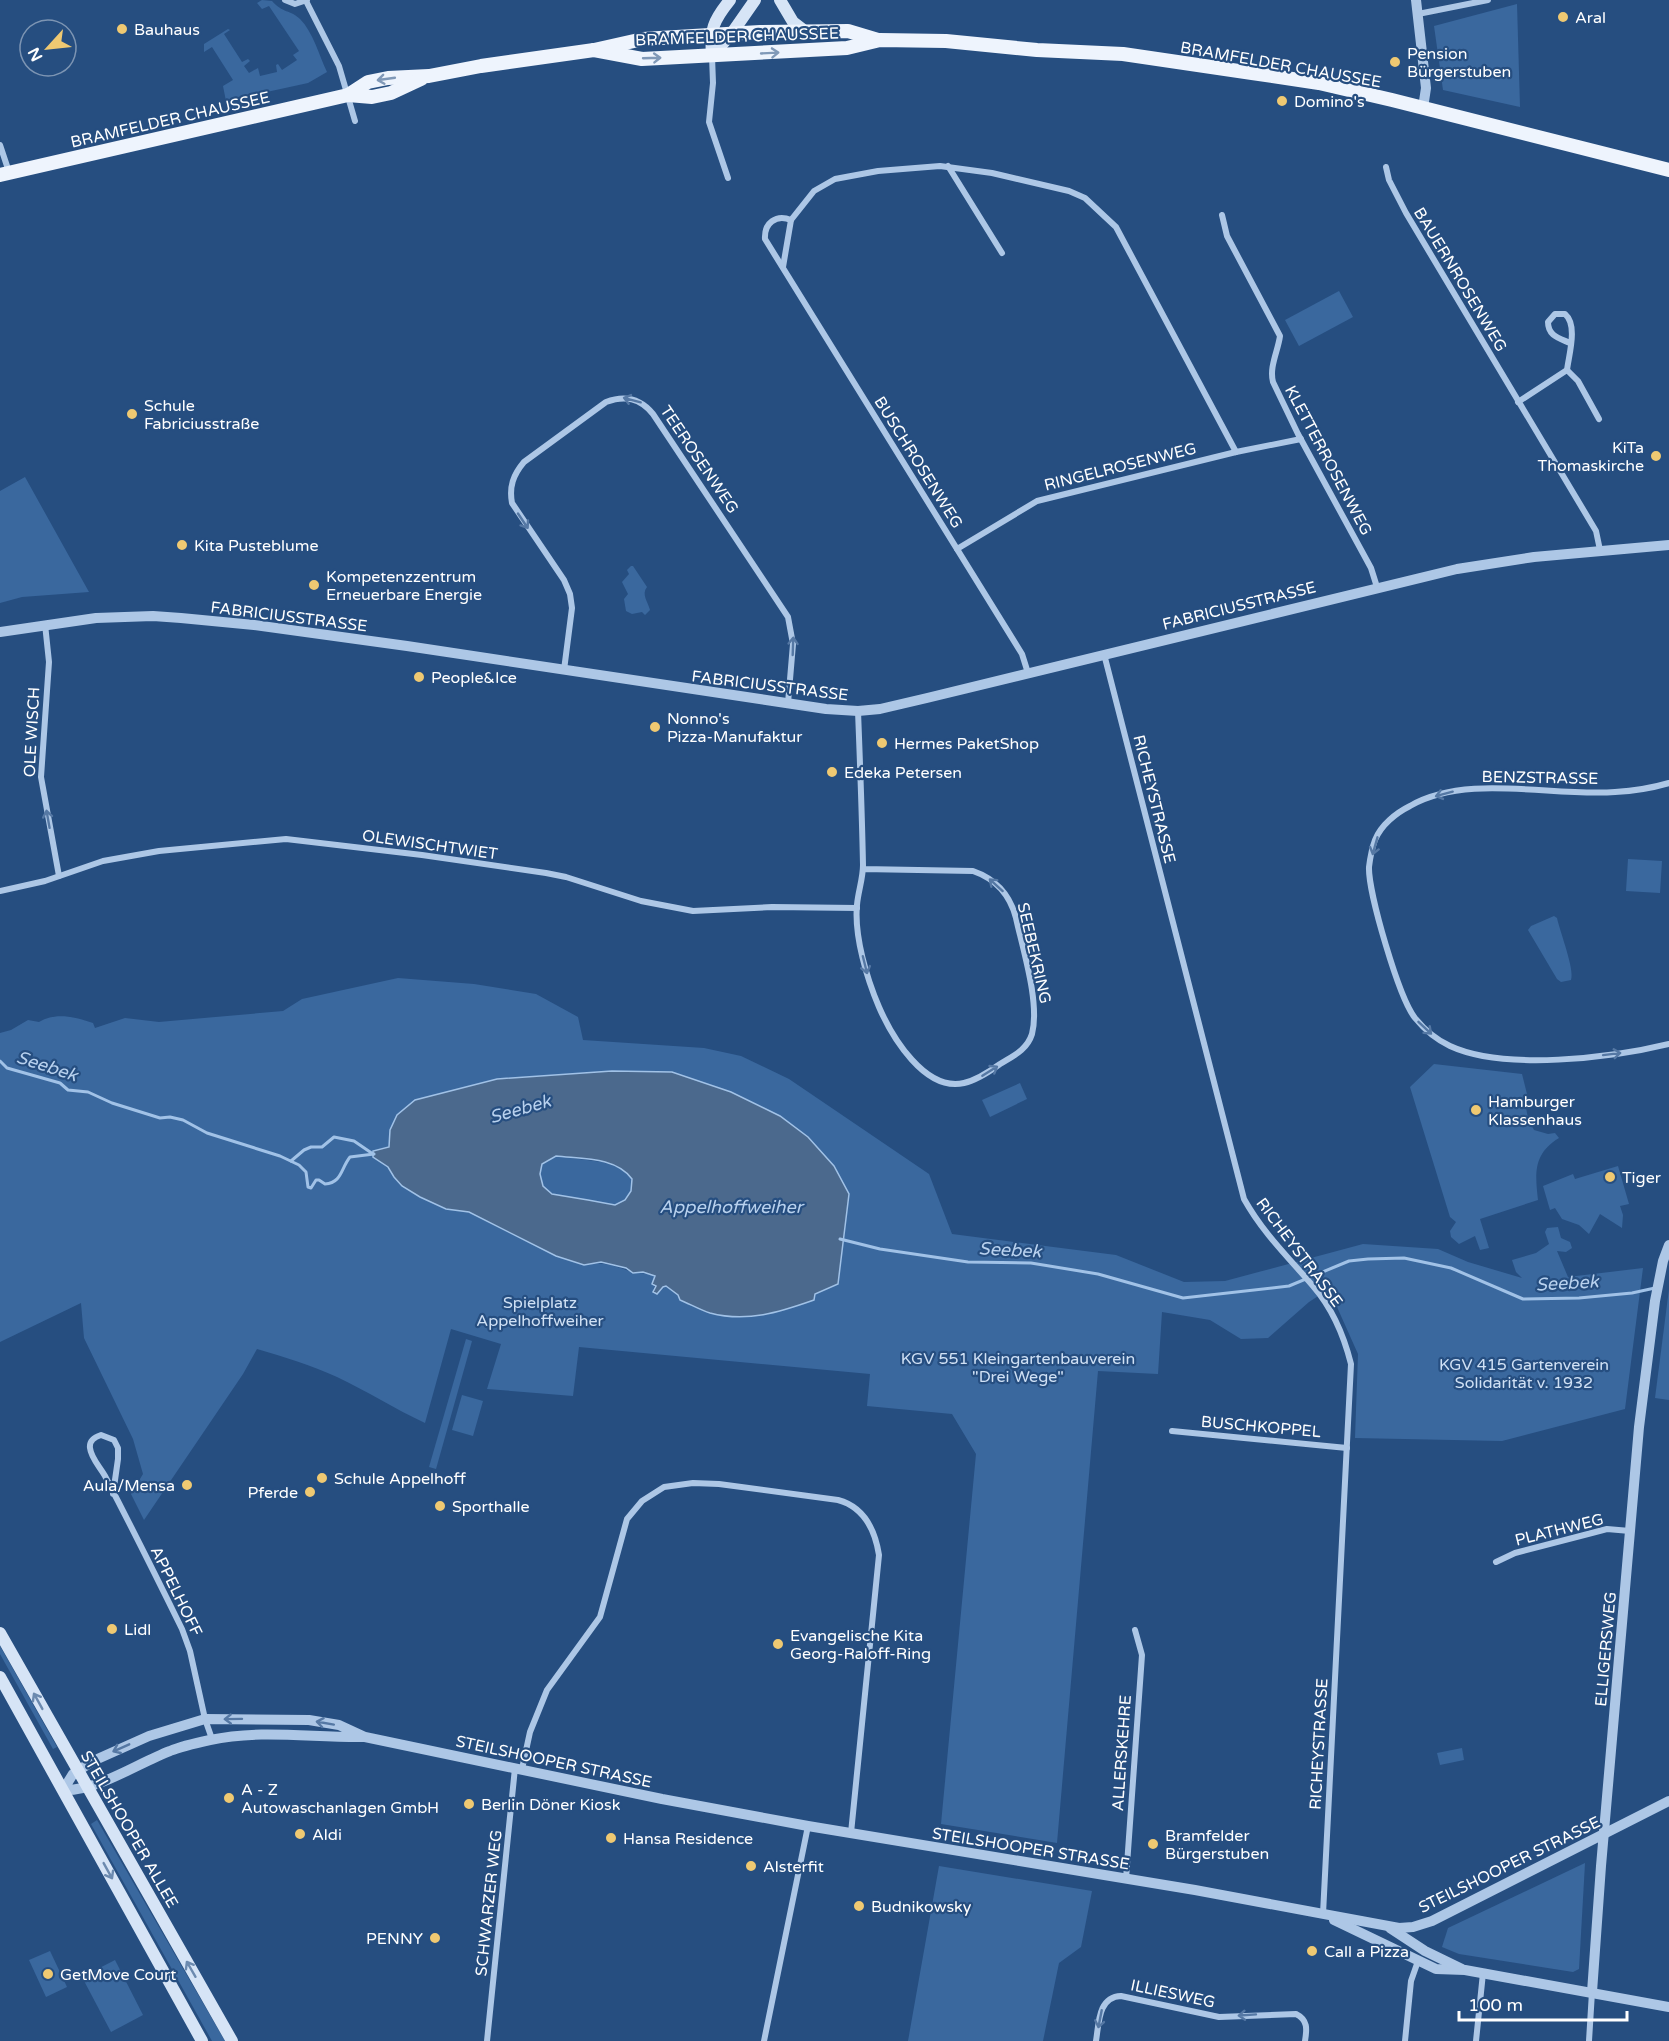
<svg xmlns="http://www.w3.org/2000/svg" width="1669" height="2041" viewBox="0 0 1669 2041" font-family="'Varela Round',sans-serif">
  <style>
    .green { fill: #3a689e; fill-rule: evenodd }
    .water { fill: #4b698d; stroke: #a1c2e7; stroke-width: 1.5; fill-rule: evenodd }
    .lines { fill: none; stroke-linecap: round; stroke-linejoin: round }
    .stream { stroke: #a1c2e7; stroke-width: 3 }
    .minor { stroke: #adc7e6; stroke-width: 6 }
    .tertiary { stroke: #adc7e6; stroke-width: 10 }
    .secondary { stroke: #d6e4f6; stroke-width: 12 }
    .primary { stroke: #eef4fd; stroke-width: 14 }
    .oneway { stroke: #8099b8 }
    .oneway2 { stroke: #5578a4 }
    .oneway3 { stroke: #6c8aaf }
    .poi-dot { fill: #efc972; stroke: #264e80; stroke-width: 2 }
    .labels { text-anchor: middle; stroke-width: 4.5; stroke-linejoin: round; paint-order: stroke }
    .poi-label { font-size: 16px; fill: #fff; stroke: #264e80; text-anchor: start }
    .street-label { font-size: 16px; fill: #fff; stroke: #264e80 }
    .park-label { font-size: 16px; fill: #d0e1f5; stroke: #264e80 }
    .water-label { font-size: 18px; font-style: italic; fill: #b8d1ee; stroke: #264e80 }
  </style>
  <rect width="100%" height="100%" fill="#264e80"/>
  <g class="green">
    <path d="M262 0 272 1C282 13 291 10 300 19 313 32 319 55 327 72L308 83 226 101 223 86 233 80 212 47 204 52V44L228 29 230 30 224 34 242 62 248 59 250 61 244 66 249 73 258 68 260 76 277 72 276 65 278 64 282 70 297 60 293 55 299 51 269 6 262 9 257 3Z"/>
    <path d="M1517 4 1520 107 1443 90 1434 26Z"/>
    <path d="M1339 291 1353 317 1299 346 1285 320Z"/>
    <path d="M25 477 89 592 22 597 0 603V491Z"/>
    <path d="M631 566H633L647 587C641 594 648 602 650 610L645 615 642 612 632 614 626 611 624 599 628 594 622 582 629 574 627 570Z"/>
    <path d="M1628 859 1662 861 1660 893 1626 891Z"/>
    <path d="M1554 916 1557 918C1560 932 1575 970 1571 980L1561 982 1557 979 1528 930 1531 926Z"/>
    <path d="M398 978 474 984 536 994 578 1017 583 1040 704 1048 741 1056 789 1079 929 1174 952 1234 1116 1255 1184 1282 1225 1281 1363 1244 1438 1249 1468 1262 1522 1278 1516 1272 1512 1260 1536 1253 1549 1244 1545 1232 1547 1228 1558 1227 1561 1238 1570 1242 1572 1248 1566 1252 1557 1251 1568 1277 1643 1268 1625 1409 1502 1441 1355 1438 1358 1354 1329 1289 1309 1302 1268 1338 1241 1339 1210 1320 1162 1312 1158 1374 1098 1371 1057 1843 941 1824 976 1454 952 1414 867 1406 870 1374 579 1347 573 1396 487 1389 501 1344 451 1329 425 1423C395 1409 367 1391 337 1377 311 1365 284 1357 257 1349L243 1374 144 1520 131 1494 143 1474 133 1439 84 1338 81 1303 0 1342V1033L11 1030 28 1020 39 1022C56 1012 75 1017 93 1023L95 1028 125 1018 159 1022 283 1011 302 999ZM612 1071 672 1072 731 1092 849 1194 838 1284 814 1294 679 1295 666 1286 657 1294 653 1292 656 1276C646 1272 639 1274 632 1272 612 1265 605 1261 584 1265L469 1212 446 1209 394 1177 388 1167 381 1162 374 1151 389 1147 390 1130 397 1116 415 1100 497 1079Z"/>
    <path d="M1434 1064 1522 1074 1528 1098 1526 1108 1528 1118 1534 1130 1548 1134 1555 1133 1559 1138C1533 1154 1535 1173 1538 1200L1480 1219 1489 1248 1480 1250 1475 1236 1459 1244 1451 1237 1450 1231 1456 1222 1450 1217 1410 1087Z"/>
    <path d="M1020 1083 1027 1099 990 1117 982 1100Z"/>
    <path d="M556 1156 602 1162 624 1169 632 1179 631 1191 625 1200 615 1205 552 1194 543 1186 540 1174 542 1164Z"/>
    <path d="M1618 1166 1629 1204 1620 1206 1623 1215 1622 1228 1600 1214 1589 1234 1579 1225 1562 1219 1555 1208 1550 1210 1543 1186 1573 1174 1575 1179Z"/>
    <path d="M1669 1289V1400L1655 1398Z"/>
    <path d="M466 1339 472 1341 436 1469 429 1467Z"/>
    <path d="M462 1395 483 1401 473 1436 452 1430Z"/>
    <path d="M0 1646 57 1747 53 1749 0 1654Z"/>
    <path d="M1462 1748 1464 1760 1440 1765 1437 1753Z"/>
    <path d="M97 1820 225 2041H212L91 1824Z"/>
    <path d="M1585 1863 1579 1969 1573 1972 1459 1954 1442 1947 1448 1928Z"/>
    <path d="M939 1866 1092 1891 1081 1947 1059 1963 1043 2041H908Z"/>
    <path d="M50 1951 67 1987 46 1997 29 1960Z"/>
    <path d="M115 1960 143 2015 111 2032 82 1977Z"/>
  </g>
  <path class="water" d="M612 1071 672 1072 731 1092 780 1116 808 1137 834 1166 849 1194 838 1284 815 1294 814 1300C780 1312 747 1323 710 1313 700 1310 690 1304 680 1300L678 1295 666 1286 663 1287 657 1294 653 1292 656 1286 652 1284 655 1276 643 1272 633 1273 626 1268 601 1262 584 1265 556 1256 469 1212 446 1209 420 1197 402 1186 394 1177 388 1167 373 1157V1151L389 1147 390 1130 397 1115 415 1100 497 1079ZM556 1156C582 1159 616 1157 632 1179L631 1191 625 1200 615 1205 588 1200 552 1194 543 1186 540 1174 542 1164Z"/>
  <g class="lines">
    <g class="stream">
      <path d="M0 1061 7 1068 60 1083 68 1090 88 1092 112 1103 160 1118 170 1117 183 1120 207 1133 280 1156 299 1165 306 1172 308 1187 311 1188 316 1180H319L325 1184C342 1183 341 1168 350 1157L374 1154"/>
      <path d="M291 1161 304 1150 311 1147H322L334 1137 354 1141 373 1154"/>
      <path d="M840 1239 880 1249 968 1262 1031 1263 1098 1274 1183 1298 1289 1286 1349 1261 1368 1259 1404 1258 1451 1268 1523 1299 1579 1298 1632 1293 1655 1288"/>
    </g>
    <g class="minor">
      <path d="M285 0 295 4 307 0"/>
      <path d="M306 1 339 66 355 121"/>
      <path d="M1418 14 1488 0"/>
      <path d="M712 56 713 83 709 122 728 178"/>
      <path d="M0 145 9 172"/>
      <path d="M948 166 1002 253"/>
      <path d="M1386 167 1389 180 1406 213 1596 531 1600 550"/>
      <path d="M1222 215 1227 236 1280 336C1278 351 1269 367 1273 382L1298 434 1371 568 1377 587"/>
      <path d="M783 267 791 220"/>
      <path d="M1567 370 1578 381 1599 419"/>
      <path d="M1518 402 1567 370C1569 354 1578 325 1565 314H1555L1548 322C1548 336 1559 338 1570 343"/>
      <path d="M957 549 1037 501 1236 452 1301 439"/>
      <path d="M45 624 49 662 41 777 59 876"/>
      <path d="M1104 654 1244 1199C1263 1233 1288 1257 1313 1286 1332 1308 1344 1336 1351 1364L1323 1914"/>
      <path d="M564 670 572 608 570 594 564 580 512 503C509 487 513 475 524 462L606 402C625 395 640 398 653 414L788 617 793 644 788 703"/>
      <path d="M1028 673 1022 654 765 239C764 223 776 214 791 220L814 191 835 179 878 171 940 166 992 173 1069 191 1085 198 1116 227 1236 452"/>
      <path d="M858 711C860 762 862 814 863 865 863 879 858 892 857 905 854 936 867 979 879 1007 892 1037 925 1092 964 1083 977 1080 989 1072 1000 1064 1013 1056 1027 1050 1032 1034 1040 1003 1023 950 1016 918 1010 895 996 879 973 871L863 869"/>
      <path d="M1669 783C1652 788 1633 791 1615 792 1552 797 1467 773 1410 806 1396 813 1381 825 1375 840 1372 848 1370 859 1369 867 1368 892 1399 998 1415 1018 1424 1029 1437 1040 1450 1046 1504 1071 1612 1058 1669 1044"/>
      <path d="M0 891 45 881 103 861 159 851 286 839 422 855 546 873 566 877 641 901 693 911 772 907 857 908"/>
      <path d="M1172 1431 1347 1448"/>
      <path d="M113 1494 118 1459V1448L114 1440 101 1435C95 1437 89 1440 90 1448 91 1458 100 1467 105 1476 131 1526 157 1578 182 1629L190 1651 205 1719 212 1739"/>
      <path d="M1496 1562 1515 1553 1588 1534 1607 1529 1630 1531"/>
      <path d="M522 1769 530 1732 547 1690 600 1617 627 1519 642 1501 664 1487 693 1483 719 1484 838 1500C864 1507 875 1530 879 1555L851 1833"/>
      <path d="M1126 1879 1142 1655 1135 1630"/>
      <path d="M487 2041 515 1768"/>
      <path d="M764 2041 808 1826"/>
      <path d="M1096 2041C1099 2023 1098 1997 1121 1996L1219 2017 1296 2014C1308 2020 1307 2029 1305 2041"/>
      <path d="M1405 2041 1411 1981 1418 1961"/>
      <path d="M1476 2041 1483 1973"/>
      <path d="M1589 2041 1592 1992"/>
    </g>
    <g class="tertiary">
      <path d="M1416 0 1426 88 1423 108"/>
      <path d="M0 632 96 618 153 616 181 618 254 625 407 646 826 709 858 711 880 709 927 698 1457 569 1534 557 1669 545"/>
      <path d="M365 1737 339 1725 309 1720 205 1719 149 1736 93 1761 73 1774 63 1790C96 1792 138 1763 170 1751 182 1746 196 1743 210 1740 261 1729 313 1738 365 1737L662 1799 808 1826 1195 1890 1399 1928 1413 1927 1432 1921 1669 1801"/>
      <path d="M1334 1920 1436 1969 1465 1970 1669 2007"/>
      <path d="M1390 1928 1425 1951 1462 1969"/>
      <path d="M1592 1992 1601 1866 1639 1427 1655 1301 1663 1261 1669 1245"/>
    </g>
    <g class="secondary">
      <path d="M780 0 793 22 806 32"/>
      <path d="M712 56 732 33 755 0"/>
      <path d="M712 56C710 29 713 21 730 0"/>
      <path d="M0 1633 232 2041"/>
      <path d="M0 1677 202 2041"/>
    </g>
    <g class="primary">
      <path d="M594 50 642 59 847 48 880 40 946 41 1037 50 1123 54 1252 73 1319 83 1392 100 1669 170"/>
      <path d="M348 95 368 82 388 78 429 76 481 66 594 50 643 39 760 32 848 31 878 40"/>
      <path d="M0 175 348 95 372 97 391 93 421 79"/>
    </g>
  </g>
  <defs><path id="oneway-shaft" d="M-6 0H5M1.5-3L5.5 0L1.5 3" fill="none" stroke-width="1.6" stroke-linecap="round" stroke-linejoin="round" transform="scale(1.5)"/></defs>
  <g class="oneway">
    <use href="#oneway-shaft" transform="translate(770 53) rotate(-3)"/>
    <use href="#oneway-shaft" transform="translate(652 58) rotate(-2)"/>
    <use href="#oneway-shaft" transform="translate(386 79) rotate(172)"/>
  </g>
  <g class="oneway2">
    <use href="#oneway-shaft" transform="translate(632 400) rotate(-165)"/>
    <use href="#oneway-shaft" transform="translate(523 521) rotate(56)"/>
    <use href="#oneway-shaft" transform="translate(793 646) rotate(-88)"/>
    <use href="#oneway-shaft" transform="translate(1444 794) rotate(165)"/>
    <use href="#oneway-shaft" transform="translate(48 819) rotate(-100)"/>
    <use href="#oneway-shaft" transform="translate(1375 846) rotate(106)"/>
    <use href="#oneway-shaft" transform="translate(996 885) rotate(-138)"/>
    <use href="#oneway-shaft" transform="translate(865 965) rotate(76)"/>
    <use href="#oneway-shaft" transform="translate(1425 1028) rotate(43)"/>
    <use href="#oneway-shaft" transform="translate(1612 1054) rotate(-7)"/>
    <use href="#oneway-shaft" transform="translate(990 1071) rotate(-32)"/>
    <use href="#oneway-shaft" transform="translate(233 1719) rotate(179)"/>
    <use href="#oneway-shaft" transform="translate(325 1723) rotate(-170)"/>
    <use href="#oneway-shaft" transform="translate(121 1748) rotate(156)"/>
    <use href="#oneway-shaft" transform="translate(1247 2015) rotate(176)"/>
    <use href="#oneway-shaft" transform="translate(1100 2019) rotate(101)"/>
  </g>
  <g class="oneway3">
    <use href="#oneway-shaft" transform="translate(38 1701) rotate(-119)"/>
    <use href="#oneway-shaft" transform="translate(108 1871) rotate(61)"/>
    <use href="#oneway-shaft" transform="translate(191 1969) rotate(-120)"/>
  </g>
  <g class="poi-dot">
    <circle cx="1563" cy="17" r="6"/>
    <circle cx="122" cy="29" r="6"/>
    <circle cx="1395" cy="62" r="6"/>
    <circle cx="1282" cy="101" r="6"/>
    <circle cx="132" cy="414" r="6"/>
    <circle cx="1656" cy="456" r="6"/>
    <circle cx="182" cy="545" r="6"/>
    <circle cx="314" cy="585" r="6"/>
    <circle cx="419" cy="677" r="6"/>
    <circle cx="655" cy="727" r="6"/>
    <circle cx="882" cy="743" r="6"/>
    <circle cx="832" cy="772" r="6"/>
    <circle cx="1476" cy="1110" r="6"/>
    <circle cx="1610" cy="1177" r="6"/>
    <circle cx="322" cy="1478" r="6"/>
    <circle cx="187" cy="1485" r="6"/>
    <circle cx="310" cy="1492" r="6"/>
    <circle cx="440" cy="1506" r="6"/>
    <circle cx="112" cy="1629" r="6"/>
    <circle cx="778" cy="1644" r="6"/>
    <circle cx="229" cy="1798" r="6"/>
    <circle cx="469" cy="1804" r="6"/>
    <circle cx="300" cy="1834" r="6"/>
    <circle cx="611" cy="1838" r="6"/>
    <circle cx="1153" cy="1844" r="6"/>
    <circle cx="751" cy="1866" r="6"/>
    <circle cx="859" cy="1906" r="6"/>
    <circle cx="435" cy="1938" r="6"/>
    <circle cx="1312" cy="1951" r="6"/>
    <circle cx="48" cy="1974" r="6"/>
  </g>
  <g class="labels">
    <g class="poi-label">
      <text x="1575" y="23">Aral</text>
      <text x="134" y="35">Bauhaus</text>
      <text x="1407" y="59">Pension<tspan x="1407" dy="18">Bürgerstuben</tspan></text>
      <text x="1294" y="107">Domino's</text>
      <text x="144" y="411">Schule<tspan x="144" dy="18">Fabriciusstraße</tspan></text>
      <text x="1644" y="453" text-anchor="end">KiTa<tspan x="1644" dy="18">Thomaskirche</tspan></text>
      <text x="194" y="551">Kita Pusteblume</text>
      <text x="326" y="582">Kompetenzzentrum<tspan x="326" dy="18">Erneuerbare Energie</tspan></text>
      <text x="431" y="683">People&amp;Ice</text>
      <text x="667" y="724">Nonno's<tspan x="667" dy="18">Pizza-Manufaktur</tspan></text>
      <text x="894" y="749">Hermes PaketShop</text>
      <text x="844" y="778">Edeka Petersen</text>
      <text x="1488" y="1107">Hamburger<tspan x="1488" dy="18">Klassenhaus</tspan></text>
      <text x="1622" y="1183">Tiger</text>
      <text x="334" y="1484">Schule Appelhoff</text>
      <text x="175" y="1491" text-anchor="end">Aula/Mensa</text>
      <text x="298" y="1498" text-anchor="end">Pferde</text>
      <text x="452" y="1512">Sporthalle</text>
      <text x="124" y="1635">Lidl</text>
      <text x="790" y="1641">Evangelische Kita<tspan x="790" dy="18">Georg-Raloff-Ring</tspan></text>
      <text x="241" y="1795">A - Z<tspan x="241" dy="18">Autowaschanlagen GmbH</tspan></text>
      <text x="481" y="1810">Berlin Döner Kiosk</text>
      <text x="312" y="1840">Aldi</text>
      <text x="1165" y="1841">Bramfelder<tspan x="1165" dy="18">Bürgerstuben</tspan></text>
      <text x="623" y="1844">Hansa Residence</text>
      <text x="763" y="1872">Alsterfit</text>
      <text x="871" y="1912">Budnikowsky</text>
      <text x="423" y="1944" text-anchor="end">PENNY</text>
      <text x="1324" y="1957">Call a Pizza</text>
      <text x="60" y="1980">GetMove Court</text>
    </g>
    <g class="street-label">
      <text transform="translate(737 36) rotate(-2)" y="6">BRAMFELDER CHAUSSEE</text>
      <text transform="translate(1281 64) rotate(10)" y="6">BRAMFELDER CHAUSSEE</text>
      <text transform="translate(170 119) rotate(-13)" y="6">BRAMFELDER CHAUSSEE</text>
      <text transform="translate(1461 279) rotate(59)" y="6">BAUERNROSENWEG</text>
      <text transform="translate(700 459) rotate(56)" y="6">TEEROSENWEG</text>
      <text transform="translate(1329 460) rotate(62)" y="6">KLETTERROSENWEG</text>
      <text transform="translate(919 462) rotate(58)" y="6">BUSCHROSENWEG</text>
      <text transform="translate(1120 466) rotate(-14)" y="6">RINGELROSENWEG</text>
      <text transform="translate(1239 605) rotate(-14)" y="6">FABRICIUSSTRASSE</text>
      <text transform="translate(289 616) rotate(7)" y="6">FABRICIUSSTRASSE</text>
      <text transform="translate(770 685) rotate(7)" y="6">FABRICIUSSTRASSE</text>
      <text transform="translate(31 732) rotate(-87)" y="6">OLE WISCH</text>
      <text transform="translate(1540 777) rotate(1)" y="6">BENZSTRASSE</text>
      <text transform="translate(1155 799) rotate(76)" y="6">RICHEYSTRASSE</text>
      <text transform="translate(430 844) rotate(8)" y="6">OLEWISCHTWIET</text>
      <text transform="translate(1035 953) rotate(77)" y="6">SEEBEKRING</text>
      <text transform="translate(1300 1252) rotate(53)" y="6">RICHEYSTRASSE</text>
      <text transform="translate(1261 1426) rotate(5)" y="6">BUSCHKOPPEL</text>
      <text transform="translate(1559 1529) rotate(-14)" y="6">PLATHWEG</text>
      <text transform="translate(177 1591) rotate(64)" y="6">APPELHOFF</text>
      <text transform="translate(1605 1649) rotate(-85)" y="6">ELLIGERSWEG</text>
      <text transform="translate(1318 1744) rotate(-87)" y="6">RICHEYSTRASSE</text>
      <text transform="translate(1121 1753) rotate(-86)" y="6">ALLERSKEHRE</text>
      <text transform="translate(554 1761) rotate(12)" y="6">STEILSHOOPER STRASSE</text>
      <text transform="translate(130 1829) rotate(60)" y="6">STEILSHOOPER ALLEE</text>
      <text transform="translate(1031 1848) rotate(9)" y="6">STEILSHOOPER STRASSE</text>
      <text transform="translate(1509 1864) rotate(-26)" y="6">STEILSHOOPER STRASSE</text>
      <text transform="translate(488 1903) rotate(-84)" y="6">SCHWARZER WEG</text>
      <text transform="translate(1173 1993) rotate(12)" y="6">ILLIESWEG</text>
    </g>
    <g class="park-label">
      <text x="540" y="1308">Spielplatz<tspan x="540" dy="18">Appelhoffweiher</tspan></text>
      <text x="1018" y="1364">KGV 551 Kleingartenbauverein<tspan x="1018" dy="18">"Drei Wege"</tspan></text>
      <text x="1524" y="1370">KGV 415 Gartenverein<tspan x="1524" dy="18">Solidarität v. 1932</tspan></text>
    </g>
    <g class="water-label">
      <text transform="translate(47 1066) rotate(18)" y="6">Seebek</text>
      <text transform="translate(520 1109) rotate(-16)" y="6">Seebek</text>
      <text x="731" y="1213">Appelhoffweiher</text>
      <text transform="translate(1010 1250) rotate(3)" y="6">Seebek</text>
      <text transform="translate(1567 1283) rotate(-3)" y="6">Seebek</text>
    </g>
  </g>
  <g transform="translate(48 48) rotate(243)"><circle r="28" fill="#264e80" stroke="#7d95b3" stroke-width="1.5"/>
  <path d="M0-4.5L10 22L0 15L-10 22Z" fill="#efc972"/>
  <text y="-9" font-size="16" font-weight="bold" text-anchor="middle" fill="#ffffff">N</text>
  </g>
  <path d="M1459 2011v9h168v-9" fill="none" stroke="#ffffff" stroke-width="3"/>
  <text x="1468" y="2011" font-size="18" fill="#ffffff" stroke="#264e80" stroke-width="4.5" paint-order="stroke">100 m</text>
</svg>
